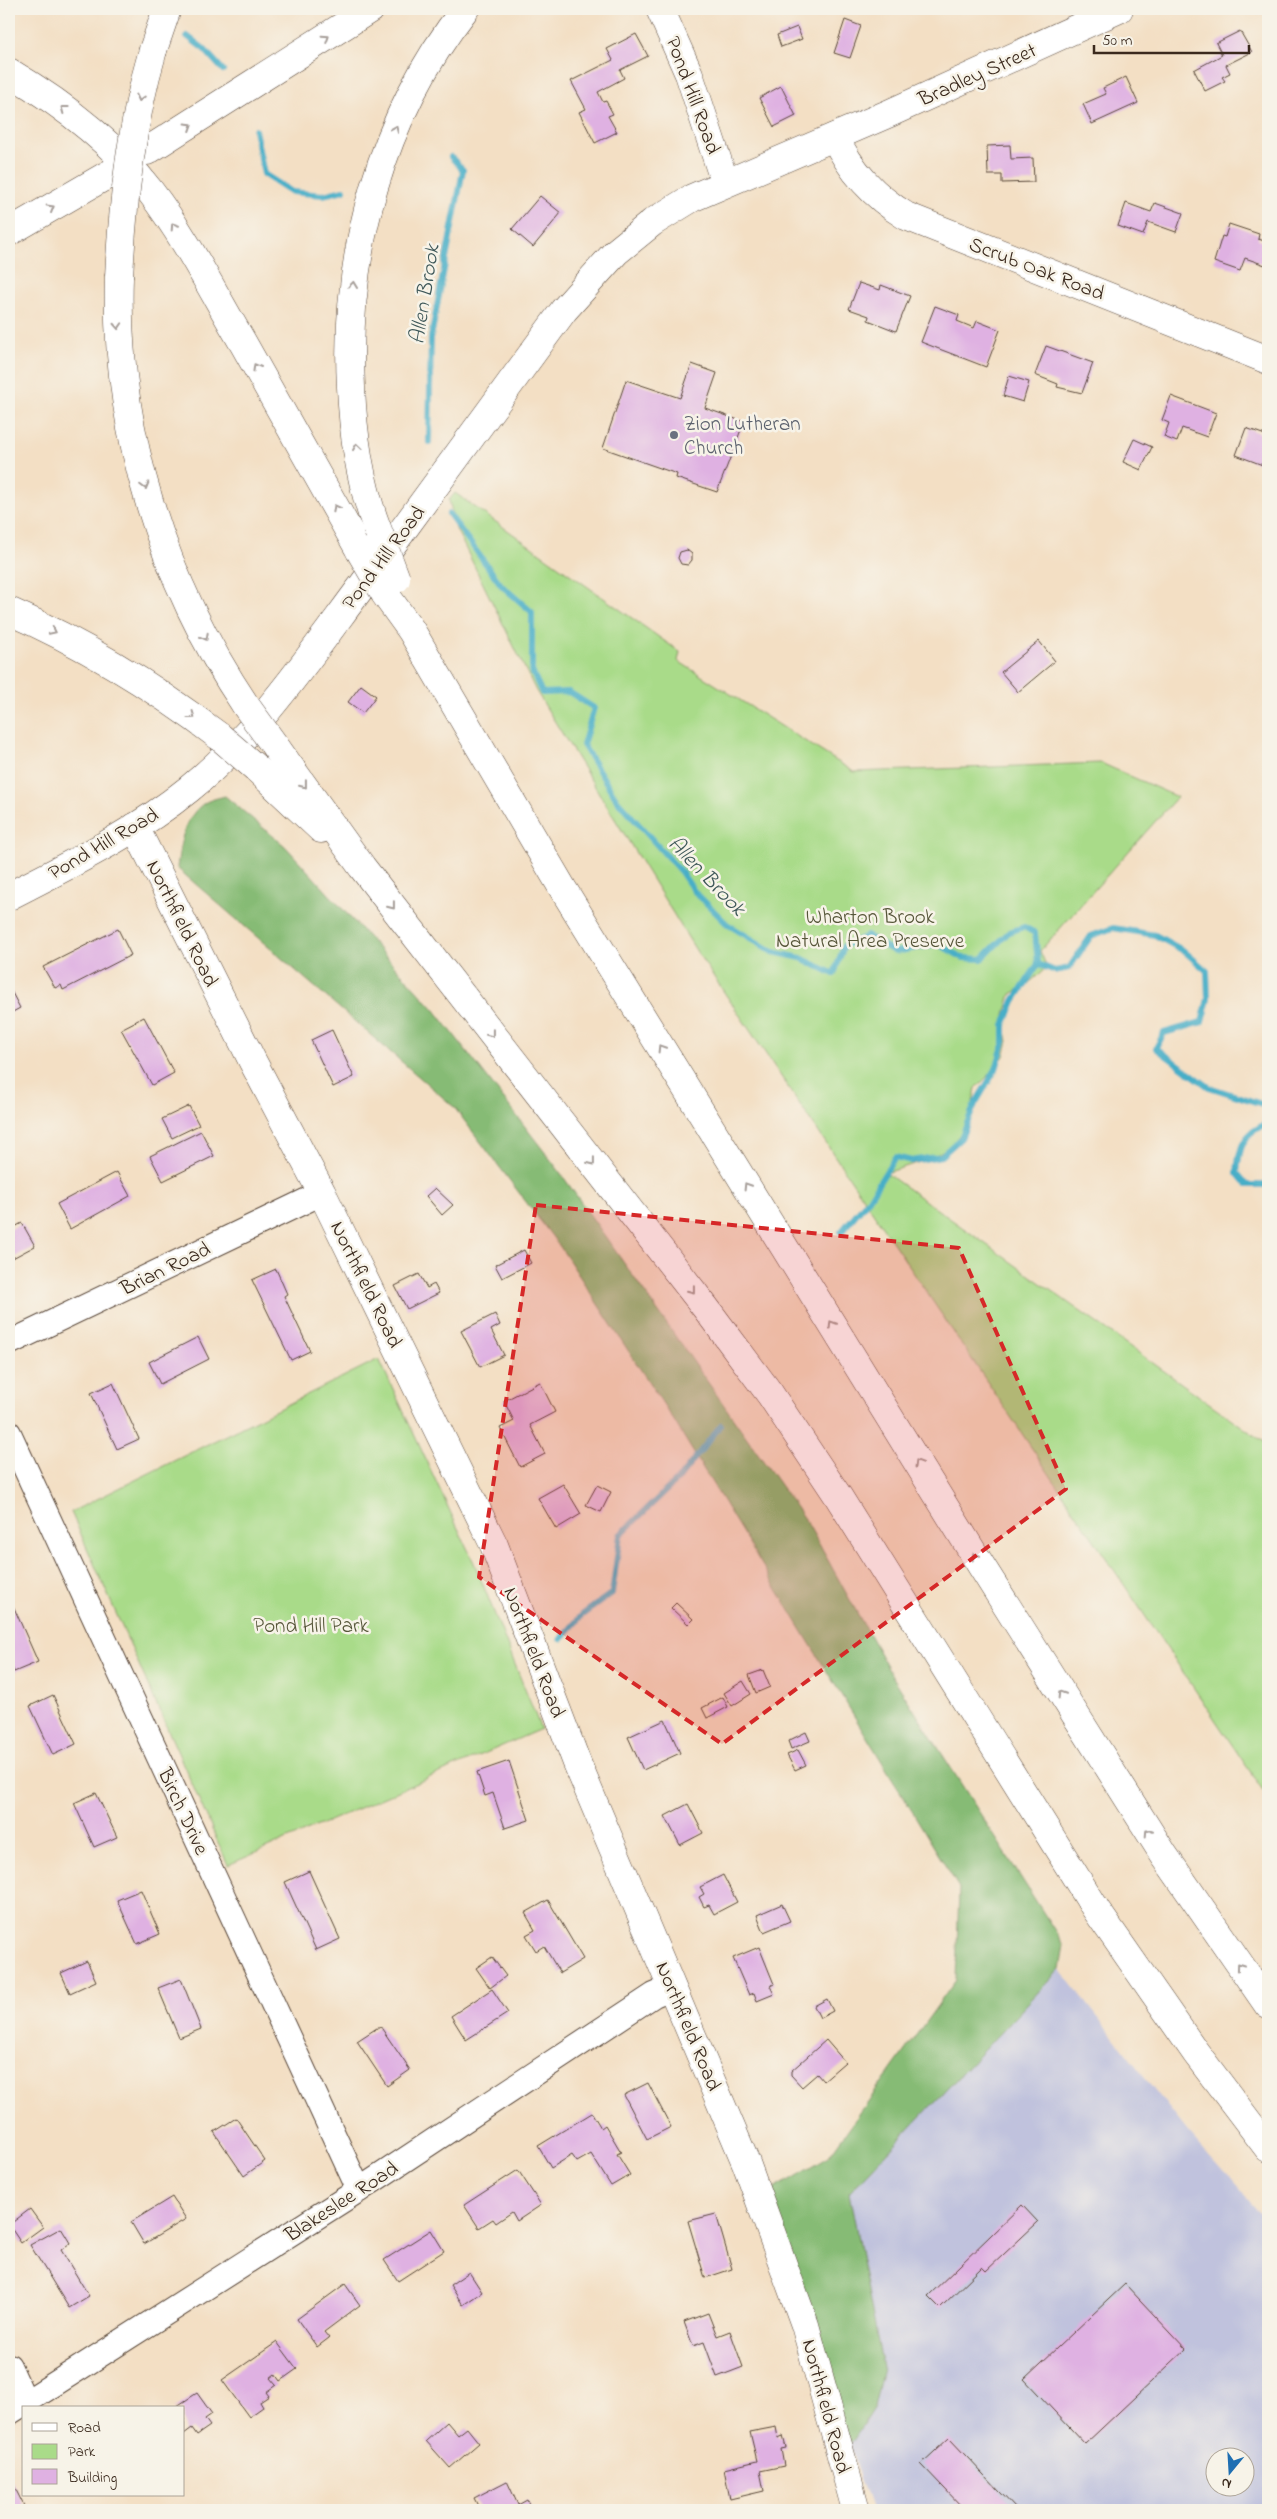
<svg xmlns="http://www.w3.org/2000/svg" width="1277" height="2519" viewBox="0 0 1277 2519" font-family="'Indie Flower',sans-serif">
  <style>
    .industrial { fill: #c0c2dd; fill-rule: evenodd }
    .green { fill: #a9db89; stroke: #728254 }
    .forest { fill: #86bb75; stroke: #60724a }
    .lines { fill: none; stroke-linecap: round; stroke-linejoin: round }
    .stream { stroke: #47aec7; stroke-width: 6 }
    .building { fill: #dfb1e2 }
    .street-casing { stroke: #574537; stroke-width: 26 }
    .secondary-casing { stroke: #574537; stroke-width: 29 }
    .highway-casing { stroke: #574537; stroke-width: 29 }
    .street { stroke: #fff; stroke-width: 24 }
    .secondary { stroke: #fff; stroke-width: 28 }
    .highway { stroke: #fff; stroke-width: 28 }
    .highway-bridge-casing { stroke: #574537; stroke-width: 29; stroke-linecap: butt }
    .highway-bridge { stroke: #fff; stroke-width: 28 }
    .oneway { stroke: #a79f9a }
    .marked { fill: #d62828; fill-opacity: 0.2; stroke: #d62828; stroke-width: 4; stroke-dasharray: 10 6; stroke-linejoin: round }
    .worship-dot { fill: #6b7280; stroke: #f7f3e8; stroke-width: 2 }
    .labels { text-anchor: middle; stroke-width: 5; stroke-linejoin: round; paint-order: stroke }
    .street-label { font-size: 21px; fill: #3b2a1e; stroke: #f7f3e8 }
    .worship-label { font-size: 21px; fill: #5b616d; stroke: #f7f3e8; text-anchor: start }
    .park-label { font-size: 21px; fill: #565639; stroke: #f7f3e8 }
    .water-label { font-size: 22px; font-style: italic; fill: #3f5859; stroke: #f7f3e8 }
  </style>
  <rect width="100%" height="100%" fill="#f7f3e8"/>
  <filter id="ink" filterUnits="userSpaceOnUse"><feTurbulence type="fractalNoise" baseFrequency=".02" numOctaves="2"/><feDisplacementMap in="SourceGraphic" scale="10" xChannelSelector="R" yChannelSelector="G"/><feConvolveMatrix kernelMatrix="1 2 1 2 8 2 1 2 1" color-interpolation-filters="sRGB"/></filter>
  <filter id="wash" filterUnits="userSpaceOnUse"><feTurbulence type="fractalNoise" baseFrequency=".0096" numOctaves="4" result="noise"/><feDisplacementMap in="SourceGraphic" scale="20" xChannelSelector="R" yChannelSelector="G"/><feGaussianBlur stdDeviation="1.12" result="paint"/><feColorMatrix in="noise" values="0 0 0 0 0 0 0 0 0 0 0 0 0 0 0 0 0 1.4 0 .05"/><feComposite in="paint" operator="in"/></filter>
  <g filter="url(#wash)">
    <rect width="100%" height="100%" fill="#f3dfc4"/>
    <path class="industrial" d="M1060 1969 1187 2131 1268 2221V2510H871L849 2446 874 2407 849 2193ZM1214 2456H1244V2486H1214Z"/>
    <g class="green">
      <path d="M455 493 680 652 678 661 854 772 1101 763 1177 797 1040 951 1045 963 1044 970 1024 987 1011 994 1005 1014V1026L1008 1041 1004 1056 994 1070 976 1088 969 1120 963 1131 949 1147 929 1159 886 1173 1268 1445V1798L697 952 536 691 456 529 449 500Z"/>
      <path d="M379 1359 475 1565 541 1729 228 1865 71 1512Z"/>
    </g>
    <path class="forest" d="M225 796 285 846 434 1009 557 1168 809 1526 891 1674 1064 1945 1060 1969 849 2193 883 2368 874 2407 849 2446 766 2194 828 2157 956 1980 959 1888 673 1419 561 1248 454 1107 177 868C180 845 183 819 203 804 208 800 218 798 225 796Z"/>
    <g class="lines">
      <g class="stream">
        <path d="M187 36 204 49 223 70"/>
        <path d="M255 130 264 174 292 192 323 195 344 190"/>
        <path d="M429 442 431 337 463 170 451 157"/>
        <path d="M449 514 502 586 532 612V671L542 693 569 692 594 708 583 745 617 800 681 872 694 891 727 924 773 952 801 958 834 974 844 946 867 936 895 952 938 944 963 958 982 959 1009 932 1024 927 1035 933 1038 964 1055 971 1069 968 1091 936 1113 928 1155 935 1184 951 1207 971 1208 999 1202 1022 1164 1033 1156 1048 1209 1087 1268 1106"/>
        <path d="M1268 1123C1243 1133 1239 1147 1237 1173L1247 1185H1268"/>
        <path d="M841 1232 869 1199 895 1157 912 1161 941 1156 961 1138 975 1104 996 1069 1004 1042V1025L1014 1001 1038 964"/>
        <path d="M561 1639 582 1615 612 1593 620 1535 680 1477 721 1425"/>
      </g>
    </g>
    <g id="blocks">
      <g class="building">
        <path d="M845 20 861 26 850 58 834 53Z"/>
        <path d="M797 27 802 39 781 47 777 35Z"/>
        <path d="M1240 31 1252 52 1226 65 1230 73 1222 77 1225 81 1205 91 1194 70 1222 55 1216 43Z"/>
        <path d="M636 34 648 56 620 70 624 78 598 92 603 102 606 101 613 114 608 116 617 132 595 143 579 112 586 109 571 81 613 60 607 49Z"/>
        <path d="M1126 77 1138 103 1092 124 1083 104 1106 94 1103 88Z"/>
        <path d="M781 86 796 116 774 127 759 98Z"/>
        <path d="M1010 145 1011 159 1033 158 1034 182 1002 183V175H988L987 146Z"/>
        <path d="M540 196 561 213 533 247 512 229Z"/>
        <path d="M1126 203 1151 212 1155 203 1183 213 1176 232 1148 222 1143 235 1118 226Z"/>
        <path d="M1229 224 1259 234 1258 239 1268 242V266L1245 258 1240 271 1214 262 1222 236 1225 237Z"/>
        <path d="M859 283 880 290 881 285 910 296 896 331 868 320 869 316 849 309Z"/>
        <path d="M935 306 959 315 957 321 974 328 977 321 1000 330 986 367 921 342Z"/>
        <path d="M1046 346 1093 363 1082 393 1057 387 1058 384 1035 375Z"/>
        <path d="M692 364 717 373 705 408 744 422 717 492 676 478 677 474 603 448 626 380 680 398Z"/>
        <path d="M1009 376 1029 382 1023 402 1003 396Z"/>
        <path d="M1171 396 1216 413 1207 437 1182 428 1177 442 1164 437 1169 423 1162 420Z"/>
        <path d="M1246 428 1268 436V467L1236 455Z"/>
        <path d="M1134 439 1152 447 1141 470 1123 462Z"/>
        <path d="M687 550 692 554V560L688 565 681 564 678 558 680 552Z"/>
        <path d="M1039 641 1055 661 1018 692 1001 672Z"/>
        <path d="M361 685 376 696 363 713 348 702Z"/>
        <path d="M118 929 131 955 63 990 61 985 55 988 43 967Z"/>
        <path d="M9 987 20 1008 9 1014Z"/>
        <path d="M144 1017 174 1073 152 1085 121 1029Z"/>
        <path d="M332 1030 354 1077 333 1087 311 1040Z"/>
        <path d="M189 1106 199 1125 172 1138 162 1119Z"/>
        <path d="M201 1131 214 1156 163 1181 150 1156Z"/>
        <path d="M117 1172 130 1196 70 1229 57 1204Z"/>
        <path d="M435 1188 453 1205 442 1215 426 1196Z"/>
        <path d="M22 1223 35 1246 9 1260V1230Z"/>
        <path d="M524 1250 531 1263 502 1278 495 1265Z"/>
        <path d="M276 1269 287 1294 284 1296 310 1351 291 1360 252 1280Z"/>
        <path d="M419 1274 427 1288 434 1284 439 1293 407 1309 395 1286Z"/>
        <path d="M495 1314 500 1325 491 1330 504 1355 480 1367 461 1331Z"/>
        <path d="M198 1337 209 1359 160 1384 149 1362Z"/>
        <path d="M540 1382 555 1412 530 1425 545 1454 520 1467 500 1428 514 1421 504 1401Z"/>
        <path d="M113 1383 139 1439 117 1449 91 1393Z"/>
        <path d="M563 1484 581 1514 556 1529 538 1498Z"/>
        <path d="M597 1485 611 1492 601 1512 586 1505Z"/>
        <path d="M11 1601 38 1662 14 1672 9 1659V1602Z"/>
        <path d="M676 1603 693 1619 688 1624 671 1608Z"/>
        <path d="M763 1670 770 1687 756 1693 749 1675Z"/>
        <path d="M743 1681 751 1694 732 1706 724 1693Z"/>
        <path d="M53 1695 76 1744 53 1755 30 1706Z"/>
        <path d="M723 1697 728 1707 707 1718 702 1708Z"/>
        <path d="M665 1720 680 1753 643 1770 628 1737Z"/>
        <path d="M806 1732 810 1741 791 1749 788 1741Z"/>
        <path d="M798 1750 806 1765 795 1770 787 1755Z"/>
        <path d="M509 1761 529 1820 505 1828 493 1793 485 1796 477 1772Z"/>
        <path d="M96 1793 117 1837 94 1847 74 1803Z"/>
        <path d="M688 1804 703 1833 680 1845 665 1816Z"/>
        <path d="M309 1871 340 1939 316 1950 285 1882Z"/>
        <path d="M723 1875 737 1902 714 1914 709 1905 704 1907 699 1897 704 1894 700 1887Z"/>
        <path d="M141 1890 160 1934 137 1944 117 1900Z"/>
        <path d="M548 1900 583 1959 560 1973 544 1946 536 1951 526 1935 535 1930 525 1913Z"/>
        <path d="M782 1904 790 1921 764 1932 757 1915Z"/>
        <path d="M759 1947 774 1984 770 1986 774 1994 757 2001 754 1993 749 1995 733 1958Z"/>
        <path d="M492 1957 506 1976 490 1988 476 1968Z"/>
        <path d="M87 1961 96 1981 70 1993 61 1973Z"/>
        <path d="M181 1979 201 2029 179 2038 158 1988Z"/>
        <path d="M492 1989 508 2013 466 2040 451 2016Z"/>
        <path d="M827 1999 833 2011 820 2018 814 2006Z"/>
        <path d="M380 2026 410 2070 387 2086 357 2041Z"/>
        <path d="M826 2040 845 2062 823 2081 817 2074 802 2087 791 2075V2071Z"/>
        <path d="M648 2083 671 2127 647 2139 624 2095Z"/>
        <path d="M592 2113 601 2128 605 2125 621 2152 617 2154 630 2175 611 2186 591 2154 577 2162 572 2155 551 2168 538 2146Z"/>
        <path d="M236 2118 265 2161 244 2176 214 2132Z"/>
        <path d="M518 2170 541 2205 517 2221 512 2212 496 2223 493 2219 479 2228 464 2205Z"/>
        <path d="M172 2197 186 2219 144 2244 131 2222Z"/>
        <path d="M1022 2205 1038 2222 986 2271 982 2267 940 2308 928 2296Z"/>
        <path d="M30 2209 43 2227 21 2243 9 2225Z"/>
        <path d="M716 2214 732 2269 705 2278 688 2221Z"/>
        <path d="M61 2228 70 2243 61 2250 89 2296 69 2308 30 2245Z"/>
        <path d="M431 2230 444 2251 398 2281 384 2260Z"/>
        <path d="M469 2272 482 2292 463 2305 450 2285Z"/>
        <path d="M345 2284 360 2305 324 2332 329 2338 317 2347 297 2319Z"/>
        <path d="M1125 2284 1186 2349 1085 2444 1024 2379Z"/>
        <path d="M708 2313 717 2336 730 2331 743 2367 717 2377 704 2342 693 2346 684 2322Z"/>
        <path d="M277 2342 297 2369 280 2381 275 2374 270 2378 276 2385 266 2392 269 2396 260 2402 263 2407 249 2417 222 2380Z"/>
        <path d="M197 2393 212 2414 205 2419 210 2426 197 2435 192 2428 184 2434V2408H174Z"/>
        <path d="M447 2422 458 2435 467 2428 479 2443 450 2468 426 2441Z"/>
        <path d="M776 2427 778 2438 783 2436 786 2448 781 2449 784 2466 760 2471 764 2491 730 2499 724 2469 757 2461 750 2432Z"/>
        <path d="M949 2438 1017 2510H965L921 2464Z"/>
        <path d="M507 2481 518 2505 527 2500 532 2510H480L474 2498Z"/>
        <path d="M12 2482 26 2510H9V2483Z"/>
      </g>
    </g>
  </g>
  <g filter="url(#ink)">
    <use href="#blocks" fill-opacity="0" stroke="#574537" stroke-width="1"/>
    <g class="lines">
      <defs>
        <g id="street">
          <path d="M9 1343 322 1193"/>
          <path d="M9 1433 359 2190"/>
          <path d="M9 2366 26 2403"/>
          <path d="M9 2413 359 2190 654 1995 673 1987"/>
        </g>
        <g id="secondary">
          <path d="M660 9 689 74 725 183"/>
          <path d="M835 137C850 170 875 197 906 216L1268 360"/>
          <path d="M135 827 253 1062 322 1193 494 1545 577 1763 746 2163 805 2325 856 2510"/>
          <path d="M9 896C71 864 135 833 189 789 258 733 309 657 362 586 429 494 497 403 564 310L616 252 653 222 692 198 890 113 1119 9"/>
        </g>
        <g id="highway">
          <path d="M153 50 167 9"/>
          <path d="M9 72C61 103 113 142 150 191 186 238 213 292 243 343 282 412 321 481 360 551"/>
          <path d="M147 151 370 9"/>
          <path d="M9 232 109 174"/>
          <path d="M119 277C114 428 162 581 246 706"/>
          <path d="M377 528C360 483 353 435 351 387 344 252 381 117 465 9"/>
          <path d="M385 594 411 630 563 889 982 1567 1164 1855 1268 2005"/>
          <path d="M9 611C85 644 154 687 220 737"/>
          <path d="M275 746 362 867 705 1307 770 1394 838 1496 1097 1911 1196 2053 1268 2148"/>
          <path d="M256 768 321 829"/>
        </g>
      </defs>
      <use href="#street" class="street-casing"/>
      <use href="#secondary" class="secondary-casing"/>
      <use href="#highway" class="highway-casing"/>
      <use href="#street" class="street"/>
      <use href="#secondary" class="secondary"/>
      <use href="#highway" class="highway"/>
      <defs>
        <g id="highway-bridge">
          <path d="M119 277C123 200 131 125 153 50"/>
          <path d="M377 528 396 579"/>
          <path d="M360 551 385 594"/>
          <path d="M246 706 275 746"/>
          <path d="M220 737 256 768"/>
        </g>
      </defs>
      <use href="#highway-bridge" class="highway-bridge-casing"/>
      <use href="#highway-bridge" class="highway-bridge"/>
    </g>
    <defs><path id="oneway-chevron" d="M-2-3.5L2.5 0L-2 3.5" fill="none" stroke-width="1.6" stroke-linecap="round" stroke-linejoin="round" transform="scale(1.25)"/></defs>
    <g class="oneway">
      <use href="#oneway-chevron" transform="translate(326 38) rotate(-33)"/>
      <use href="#oneway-chevron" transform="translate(140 98) rotate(103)"/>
      <use href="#oneway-chevron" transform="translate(64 109) rotate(-143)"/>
      <use href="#oneway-chevron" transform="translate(189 126) rotate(-32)"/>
      <use href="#oneway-chevron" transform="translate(395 129) rotate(-67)"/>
      <use href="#oneway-chevron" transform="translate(51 208) rotate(-30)"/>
      <use href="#oneway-chevron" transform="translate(174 226) rotate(-123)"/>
      <use href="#oneway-chevron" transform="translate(353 285) rotate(-83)"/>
      <use href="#oneway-chevron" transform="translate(118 326) rotate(87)"/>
      <use href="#oneway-chevron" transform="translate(256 367) rotate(-120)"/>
      <use href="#oneway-chevron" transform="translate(357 447) rotate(-98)"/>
      <use href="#oneway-chevron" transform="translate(145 486) rotate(75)"/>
      <use href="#oneway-chevron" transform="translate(336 508) rotate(-119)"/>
      <use href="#oneway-chevron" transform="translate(53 631) rotate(26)"/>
      <use href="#oneway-chevron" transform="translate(205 637) rotate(62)"/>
      <use href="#oneway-chevron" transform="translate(192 716) rotate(36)"/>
      <use href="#oneway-chevron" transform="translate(304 785) rotate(52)"/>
      <use href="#oneway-chevron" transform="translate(392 906) rotate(52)"/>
      <use href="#oneway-chevron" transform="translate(491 1034) rotate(52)"/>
      <use href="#oneway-chevron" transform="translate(661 1048) rotate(-122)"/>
      <use href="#oneway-chevron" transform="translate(592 1162) rotate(52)"/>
      <use href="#oneway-chevron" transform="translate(747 1186) rotate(-122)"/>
      <use href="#oneway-chevron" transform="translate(692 1290) rotate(52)"/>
      <use href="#oneway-chevron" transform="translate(832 1324) rotate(-122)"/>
      <use href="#oneway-chevron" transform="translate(918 1463) rotate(-121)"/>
      <use href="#oneway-chevron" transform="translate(975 1556) rotate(-122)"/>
      <use href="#oneway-chevron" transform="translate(1061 1694) rotate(-122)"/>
      <use href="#oneway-chevron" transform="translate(1148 1832) rotate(-123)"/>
      <use href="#oneway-chevron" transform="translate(1240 1966) rotate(-126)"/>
    </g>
  </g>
  <path class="marked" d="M536 1205 959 1248 1066 1489 722 1744 479 1577Z"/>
  <circle class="worship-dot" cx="674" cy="435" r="5"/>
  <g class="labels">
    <g class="street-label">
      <text transform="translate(977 74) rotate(-24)" y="7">Bradley Street</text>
      <text transform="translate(694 95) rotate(70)" y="7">Pond Hill Road</text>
      <text transform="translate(1037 268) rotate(21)" y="7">Scrub Oak Road</text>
      <text transform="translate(383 557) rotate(-53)" y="7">Pond Hill Road</text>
      <text transform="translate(103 843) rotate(-30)" y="7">Pond Hill Road</text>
      <text transform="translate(183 923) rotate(64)" y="7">Northfield Road</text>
      <text transform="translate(165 1268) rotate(-26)" y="7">Brian Road</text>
      <text transform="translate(367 1284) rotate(64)" y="7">Northfield Road</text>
      <text transform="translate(535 1652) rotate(69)" y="7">Northfield Road</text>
      <text transform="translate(184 1811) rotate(65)" y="7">Birch Drive</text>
      <text transform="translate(689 2026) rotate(67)" y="7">Northfield Road</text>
      <text transform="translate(341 2201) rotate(-33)" y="7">Blakeslee Road</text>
      <text transform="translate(827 2406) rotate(75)" y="7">Northfield Road</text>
    </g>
    <g class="worship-label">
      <text x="684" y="430">Zion Lutheran<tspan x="684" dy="24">Church</tspan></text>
    </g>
    <g class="park-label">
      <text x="870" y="923">Wharton Brook<tspan x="870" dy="24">Natural Area Preserve</tspan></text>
      <text x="311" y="1632">Pond Hill Park</text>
    </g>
    <g class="water-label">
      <text transform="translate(423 294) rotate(-81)" y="8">Allen Brook</text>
      <text transform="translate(708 875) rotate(46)" y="8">Allen Brook</text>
    </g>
  </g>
  <rect width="1277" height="2519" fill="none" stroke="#f7f3e8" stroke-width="30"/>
  <rect x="22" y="2406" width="162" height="90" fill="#f7f3e8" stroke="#aca397"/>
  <rect x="32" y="2423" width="25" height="8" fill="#ffffff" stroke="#aca397"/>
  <text x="68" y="2432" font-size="15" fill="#3b2a1e">Road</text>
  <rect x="32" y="2444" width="25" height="15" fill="#a9db89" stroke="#aca397"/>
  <text x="68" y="2456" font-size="15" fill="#3b2a1e">Park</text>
  <rect x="32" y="2469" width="25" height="15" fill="#dfb1e2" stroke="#aca397"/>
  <text x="68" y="2482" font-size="15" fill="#3b2a1e">Building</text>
  <g transform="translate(1230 2472) rotate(198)"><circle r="24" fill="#f7f3e8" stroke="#aca397"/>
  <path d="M0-4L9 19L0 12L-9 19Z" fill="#1f6fb2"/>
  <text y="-8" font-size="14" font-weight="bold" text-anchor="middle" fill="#3b2a1e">N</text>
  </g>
  <path d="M1094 45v8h155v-8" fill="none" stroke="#3b2a1e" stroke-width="2.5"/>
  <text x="1102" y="45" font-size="15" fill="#3b2a1e" stroke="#f7f3e8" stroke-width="4" paint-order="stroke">50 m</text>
</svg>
